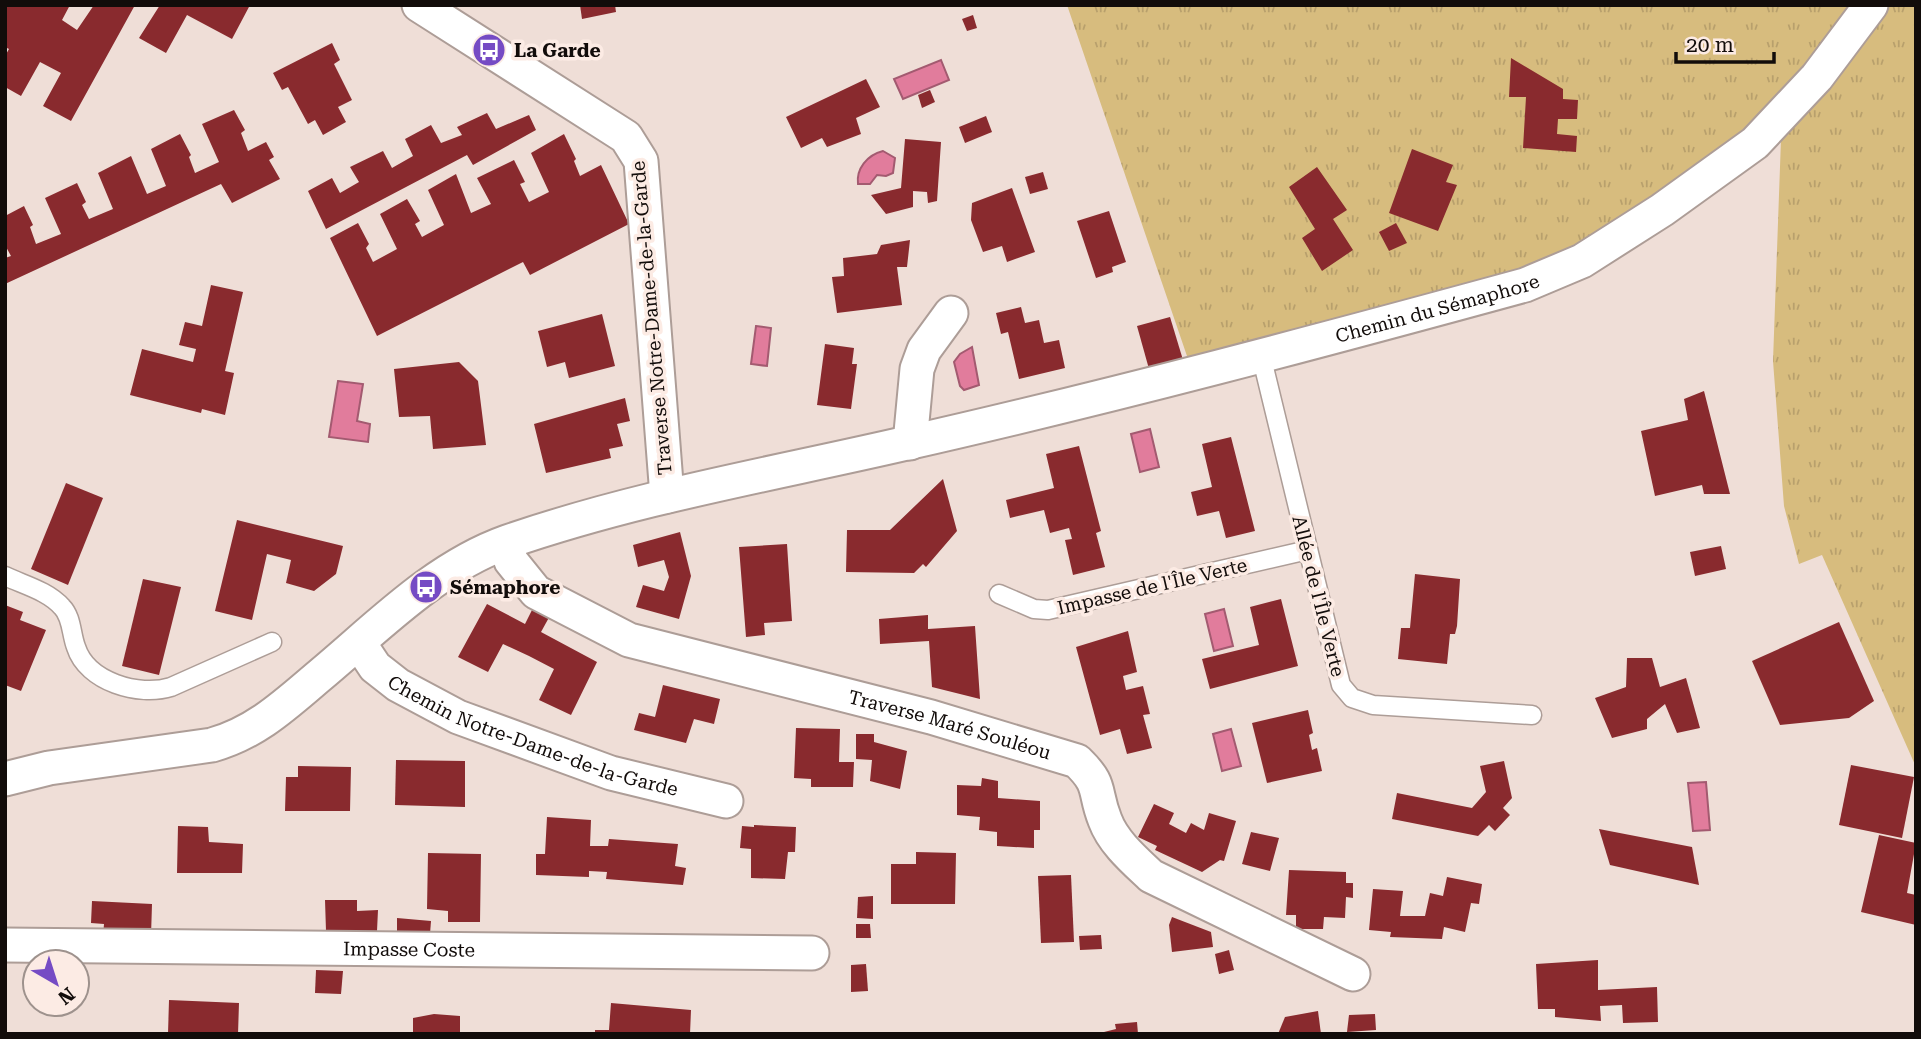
<svg xmlns="http://www.w3.org/2000/svg" width="1921" height="1039" viewBox="0 0 1921 1039" font-family="'Roboto Serif',serif">
  <style>
    .grass { fill: url(#grass-tufts) }
    .water { fill: #e17c9c; stroke: #a35a70; stroke-width: 2 }
    .building { fill: #892a2e }
    .lines { fill: none; stroke-linecap: round; stroke-linejoin: round }
    .lane-casing { stroke: #ad9d97; stroke-width: 21 }
    .street-casing { stroke: #ad9d97; stroke-width: 37 }
    .lane { stroke: #fff; stroke-width: 18 }
    .street { stroke: #fff; stroke-width: 33 }
    .labels { text-anchor: middle; stroke-width: 7; stroke-linejoin: round; paint-order: stroke }
    .poi-label { font-size: 19px; font-weight: bold; fill: #120c0a; stroke: #fcebe4; text-anchor: start }
    .street-label { font-size: 19px; fill: #120c0a; stroke: #fcebe4 }
  </style>
  <defs>
    <pattern id="grass-tufts" width="24" height="20" patternUnits="userSpaceOnUse" patternTransform="scale(1.75)"><rect width="24" height="20" fill="#d7bc7e"/><path d="M3 7l-1-3M5 7V3M7 7l1-3M15 17l-1-3M17 17v-4M19 17l1-3" fill="none" stroke="#b8a06c"/></pattern>
  </defs>
  <rect width="100%" height="100%" fill="#efded7"/>
  <path class="grass" d="M1067 5H1916V767L1822 555 1799 564 1784 506 1773 361 1781 139 1760 124 1657 204 1521 274 1188 359Z"/>
  <g class="water">
    <path d="M941 60 949 80 903 99 894 79Z"/>
    <path d="M883 151 895 158 893 173 886 176 877 175 870 184H858C856 169 867 155 883 151Z"/>
    <path d="M756 326 771 328 767 366 751 364Z"/>
    <path d="M972 347 979 385 964 390 960 386 954 362 960 354Z"/>
    <path d="M338 381 363 384 357 421 370 424 368 442 329 437Z"/>
    <path d="M1150 429 1159 467 1140 472 1131 434Z"/>
    <path d="M1224 609 1233 646 1214 651 1205 614Z"/>
    <path d="M1231 729 1241 766 1222 771 1213 734Z"/>
    <path d="M1706 782 1710 830 1693 831 1688 783Z"/>
  </g>
  <g class="building">
    <path d="M5 5H70L62 20 77 30 94 5H135L71 121 43 106 61 73 40 62 21 96 5 87V56L9 49 5 47Z"/>
    <path d="M160 5H250L232 39 187 15 166 53 139 38Z"/>
    <path d="M580 5H615L616 12 582 19Z"/>
    <path d="M973 15 977 28 967 31 962 19Z"/>
    <path d="M332 43 340 60 334 64 352 100 338 107 346 122 323 135 315 120 308 124 288 87 282 90 273 73Z"/>
    <path d="M1511 58 1563 89V99L1578 100 1577 119H1558L1557 134 1577 136 1576 152 1523 148 1526 97H1509Z"/>
    <path d="M866 79 880 107 856 118 861 134 827 147 822 138 801 148 786 117Z"/>
    <path d="M930 90 935 102 922 108 918 95Z"/>
    <path d="M234 110 245 130 241 133 248 151 266 142 274 157 269 160 280 179 232 203 221 184 5 284V258L11 256 5 245V216L24 206 33 225 30 227 36 244 61 234 45 198 77 183 86 202 82 205 89 219 113 209 98 173 131 156 147 194 166 186 151 149 180 134 191 155 189 157 195 173 219 162 202 124Z"/>
    <path d="M487 113 496 129 529 115 536 130 473 165 467 155 326 229 308 191 332 178 340 193 359 182 350 167 383 151 392 168 413 156 405 139 431 125 441 143 462 135 457 127Z"/>
    <path d="M986 116 992 132 965 143 959 127Z"/>
    <path d="M564 134 576 159 574 161 580 176 601 165 629 224 530 275 523 262 377 336 330 238 358 223 369 244 366 248 373 262 397 249 380 214 407 199 420 221 415 224 422 237 444 225 428 190 456 174 471 213 491 204 477 178 514 160 525 182 520 184 529 202 549 192 531 153Z"/>
    <path d="M905 139 941 142 937 201 928 203 927 192 913 191V207L886 214 871 195 901 188Z"/>
    <path d="M1412 149 1453 165 1446 182 1457 185 1438 231 1389 213Z"/>
    <path d="M1317 167 1347 210 1333 219 1353 250 1322 271 1302 238 1315 229 1289 187Z"/>
    <path d="M1043 172 1048 189 1030 194 1025 177Z"/>
    <path d="M1012 188 1035 252 1007 262 1002 246 983 252 971 220 972 203Z"/>
    <path d="M1109 211 1126 262 1112 267 1113 272 1096 278 1077 221Z"/>
    <path d="M1396 223 1407 243 1389 251 1379 232Z"/>
    <path d="M910 240 907 267H897L902 305 837 313 832 277 844 276 843 258 877 254 881 245Z"/>
    <path d="M211 285 243 292 225 371 234 373 225 415 202 409 201 413 130 395 142 349 193 362 196 349 179 345 185 322 202 326Z"/>
    <path d="M1021 307 1025 323 1039 320 1044 343 1059 340 1065 368 1019 379 1008 332 1001 334 996 313Z"/>
    <path d="M602 314 615 366 569 378 565 362 547 367 538 331Z"/>
    <path d="M1170 317 1183 360 1149 369 1137 326Z"/>
    <path d="M825 344 854 348 852 364H857L851 409 817 405Z"/>
    <path d="M459 362 478 381 486 445 433 449 430 416 399 417 394 369Z"/>
    <path d="M1704 391 1730 494H1704L1702 485 1655 496 1641 431 1688 420 1684 399Z"/>
    <path d="M625 398 630 421 617 424 623 446 609 449 611 458 546 473 534 424Z"/>
    <path d="M1231 437 1255 531 1226 538 1219 511 1197 516 1191 492 1212 487 1202 444Z"/>
    <path d="M1079 446 1101 531 1096 533 1105 567 1073 575 1065 540 1072 539 1069 528 1050 533 1044 510 1010 518 1006 500 1054 488 1046 454Z"/>
    <path d="M943 479 957 531 926 567 923 564 914 573 846 572 847 530H890Z"/>
    <path d="M66 483 103 498 68 585 31 569Z"/>
    <path d="M237 520 343 546 336 574 314 591 286 583 291 560 267 554 252 620 215 611Z"/>
    <path d="M680 532 691 576 679 619 636 607 643 585 664 591 669 577 664 560 638 567 633 545Z"/>
    <path d="M787 544 792 621 764 623 765 635 746 637 739 547Z"/>
    <path d="M1721 546 1726 569 1695 576 1690 552Z"/>
    <path d="M1415 574 1460 579 1457 626 1455 634H1450L1447 664 1398 659 1401 628H1410Z"/>
    <path d="M143 579 181 587 159 675 122 666Z"/>
    <path d="M1281 599 1298 666 1210 689 1202 659 1259 645 1250 607Z"/>
    <path d="M487 604 525 624 535 604 552 612 541 632 597 662 571 715 539 700 554 669 529 656 503 644 488 672 458 657Z"/>
    <path d="M5 605 23 612 20 620 46 630 21 691 5 685Z"/>
    <path d="M928 615V629L975 626 980 699 932 687 929 641 880 644 879 619Z"/>
    <path d="M1839 622 1874 701 1849 718 1780 725 1752 661Z"/>
    <path d="M1128 631 1137 672 1123 676 1126 690 1143 686 1150 714 1143 715 1152 748 1127 754 1120 729 1100 735 1076 647Z"/>
    <path d="M1627 658H1652L1660 687 1686 678 1700 728 1677 733 1665 704 1647 719V729L1612 738 1595 698 1626 687Z"/>
    <path d="M663 685 720 699 714 724 694 719 686 743 634 730 639 713 655 717Z"/>
    <path d="M1308 710 1313 733 1309 735 1312 750 1317 748 1322 771 1267 783 1252 723Z"/>
    <path d="M796 728 840 729 839 762H854L853 787H811V779L794 778Z"/>
    <path d="M856 734H874V742L907 751 900 789 870 781 872 760 856 759Z"/>
    <path d="M396 760 465 761V807L395 805Z"/>
    <path d="M1504 761 1512 798 1503 808 1510 815 1495 831 1489 825 1478 836 1392 819 1397 793 1472 808 1486 792 1480 766Z"/>
    <path d="M1851 765 1914 777 1902 838 1839 825Z"/>
    <path d="M298 766 351 767 350 811H285L286 777H298Z"/>
    <path d="M982 778 998 781V798L1040 801V830H1034V848L997 846V832L979 830 980 817 957 815V785L981 786Z"/>
    <path d="M1154 804 1174 813 1169 824 1186 833 1191 823 1204 830 1209 813 1236 821 1224 861 1220 860 1202 872 1155 850 1157 846 1138 837Z"/>
    <path d="M547 817 591 820 590 846H608L609 839 678 844 675 866 686 868 683 885 606 879 607 872 589 871V877L536 875V854H545Z"/>
    <path d="M754 825 796 827 795 852H788L785 879 751 878V849L740 848 742 826 754 827Z"/>
    <path d="M178 826 208 827 209 842 243 844 242 873H177Z"/>
    <path d="M1599 829 1692 847 1699 885 1610 865Z"/>
    <path d="M1251 832 1279 838 1270 871 1242 864Z"/>
    <path d="M1879 835 1916 843 1907 893 1916 895V925L1861 912Z"/>
    <path d="M916 852 956 853 955 904H891V864H916Z"/>
    <path d="M428 853 481 854 480 922H448V911L427 909Z"/>
    <path d="M1289 870 1346 872V883H1353V898L1346 897 1345 918 1324 917 1323 929H1296V915H1286Z"/>
    <path d="M1071 875 1074 942 1041 943 1038 876Z"/>
    <path d="M1447 877 1482 884 1479 904 1471 903 1465 932 1444 927 1442 939 1390 937 1391 932 1369 930 1373 889 1403 891 1400 916H1425L1430 893 1443 896Z"/>
    <path d="M873 896V919L857 918 858 897Z"/>
    <path d="M325 900H357V911L378 910 377 931H326Z"/>
    <path d="M92 901 152 904 151 936H103L104 924 91 923Z"/>
    <path d="M1172 917 1211 932 1213 947 1172 952 1169 925Z"/>
    <path d="M397 918 431 921 430 934 397 932Z"/>
    <path d="M856 924H870L871 938H856Z"/>
    <path d="M1101 935 1102 949 1080 950 1079 936Z"/>
    <path d="M1229 950 1234 970 1219 974 1215 954Z"/>
    <path d="M1598 960V990L1657 987 1658 1022 1623 1023 1622 1005 1600 1006 1601 1021 1555 1017V1009H1538L1536 964Z"/>
    <path d="M866 964 868 991 851 992V965Z"/>
    <path d="M316 970 343 971 341 994 315 993Z"/>
    <path d="M169 1000 239 1003 238 1034H168Z"/>
    <path d="M611 1003 691 1010 690 1034H595V1030H609Z"/>
    <path d="M1318 1011 1321 1034H1278L1285 1017Z"/>
    <path d="M434 1014 460 1016V1034H413V1018Z"/>
    <path d="M1375 1014 1376 1030 1347 1032 1349 1015Z"/>
    <path d="M1137 1022 1138 1034H1096L1116 1029 1115 1024Z"/>
  </g>
  <g class="lines">
    <defs>
      <g id="lane">
        <path d="M1261 355 1341 685 1352 698 1373 705 1532 715"/>
        <path d="M5 576C24 585 48 591 62 607 72 617 71 634 76 647 87 682 139 697 171 687L272 642"/>
        <path d="M999 594 1034 609 1048 610 1308 550"/>
      </g>
      <g id="street">
        <path d="M419 5 626 137 641 161 667 496"/>
        <path d="M910 443 917 369 924 350 951 313"/>
        <path id="s1" d="M506 543 511 561 536 592 629 640 931 717 1077 761C1103 786 1093 790 1105 820 1113 842 1134 860 1151 876L1353 974"/>
        <path id="s2" d="M359 643 375 667 398 685 458 717 611 773 726 801"/>
        <path id="s3" d="M5 779 49 768 212 745C255 733 284 706 318 677 377 628 434 568 507 542 637 497 773 474 907 443 1114 396 1320 341 1525 285L1582 261 1662 210 1755 143 1817 77 1871 5"/>
        <path id="s4" d="M5 945 812 953"/>
      </g>
    </defs>
    <use href="#lane" class="lane-casing"/>
    <use href="#street" class="street-casing"/>
    <use href="#lane" class="lane"/>
    <use href="#street" class="street"/>
  </g>
  <defs>
    <symbol id="bus-disc" viewBox="-11 -11 22 22"><circle r="9.5" fill="#754bc4" stroke="#fcebe4"/><path d="M-5-6H5V4H4V6H2V4H-2V6H-4V4H-5ZM-3.5-4V0h7V-4ZM-3.5 1.2v1.5H-2V1.2ZM2 1.2v1.5H3.5V1.2Z" fill="#fff"/></symbol>
  </defs>
  <g fill-rule="evenodd">
    <use href="#bus-disc" x="470" y="31" width="38" height="38"/>
    <use href="#bus-disc" x="407" y="568" width="38" height="38"/>
  </g>
  <g class="labels">
    <g class="poi-label">
      <text x="514" y="57">La Garde</text>
      <text x="450" y="594">Sémaphore</text>
    </g>
    <g class="street-label">
      <text dy="7" stroke="none"><textPath href="#s3" startOffset="1530">Chemin du Sémaphore</textPath></text>
      <text transform="translate(651 318) rotate(-95)" y="7">Traverse Notre-Dame-de-la-Garde</text>
      <text transform="translate(1152 586) rotate(-13)" y="7">Impasse de l'Île Verte</text>
      <text transform="translate(1319 596) rotate(76)" y="7">Allée de l'Île Verte</text>
      <text dy="7" stroke="none"><textPath href="#s1" startOffset="495">Traverse Maré Souléou</textPath></text>
      <text dy="7" stroke="none"><textPath href="#s2" startOffset="203">Chemin Notre-Dame-de-la-Garde</textPath></text>
      <text dy="7" stroke="none"><textPath href="#s4" startOffset="404">Impasse Coste</textPath></text>
    </g>
  </g>
  <rect width="1921" height="1039" fill="none" stroke="#120c0a" stroke-width="14"/>
  <g transform="translate(56 983) rotate(141)"><circle r="33" fill="#fcebe4" stroke="#9e928d" stroke-width="2"/>
  <path d="M0-5L12 26L0 18L-12 26Z" fill="#754bc4"/>
  <text y="-10" font-size="19" font-weight="bold" text-anchor="middle" fill="#120c0a">N</text>
  </g>
  <path d="M1676 52v10h98v-10" fill="none" stroke="#120c0a" stroke-width="3.5"/>
  <text x="1686" y="52" font-size="21" fill="#120c0a" stroke="#fcebe4" stroke-width="5" paint-order="stroke">20 m</text>
</svg>
